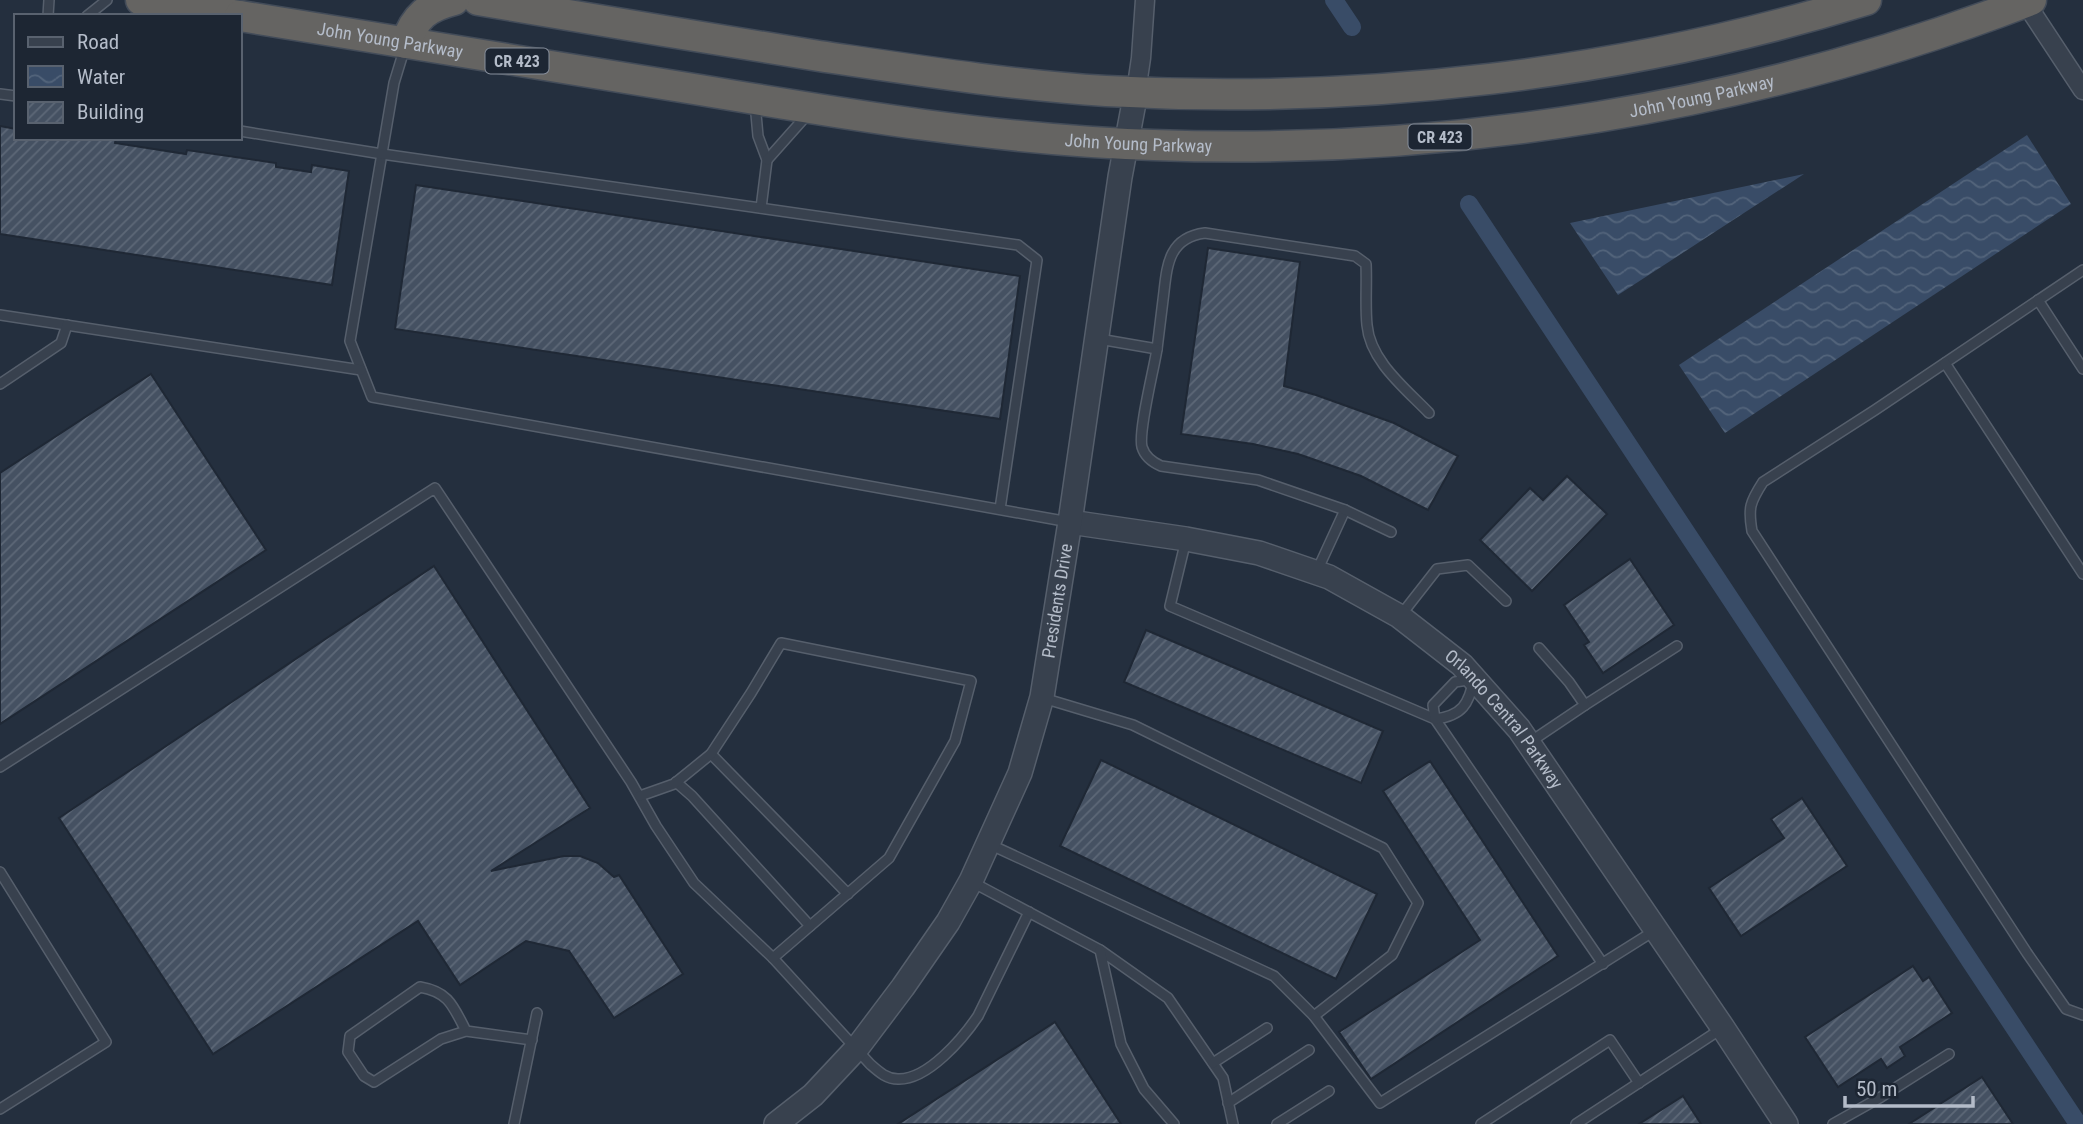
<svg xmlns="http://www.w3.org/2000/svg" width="2083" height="1124" viewBox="0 0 2083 1124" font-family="'Roboto Condensed',sans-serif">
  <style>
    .water { fill: url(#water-waves) }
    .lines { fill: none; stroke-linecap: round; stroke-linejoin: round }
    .canal { stroke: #394c67; stroke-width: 18 }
    .building { fill: url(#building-hatch); stroke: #1f2835; stroke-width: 2 }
    .service-casing { stroke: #565f6c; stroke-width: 12 }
    .minor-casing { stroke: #565f6c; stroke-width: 21 }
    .tertiary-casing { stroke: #565f6c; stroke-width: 26 }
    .trunk-casing { stroke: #434c59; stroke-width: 33 }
    .service { stroke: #38414e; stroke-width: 9 }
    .minor { stroke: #38414e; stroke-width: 18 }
    .tertiary { stroke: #38414e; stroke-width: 23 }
    .trunk { stroke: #656462; stroke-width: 30 }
    .labels { text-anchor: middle; stroke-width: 5; stroke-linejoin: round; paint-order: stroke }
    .shield { fill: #1d2633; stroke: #878f9c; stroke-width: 2 }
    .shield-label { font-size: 16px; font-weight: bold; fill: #b4bcc9 }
    .street-label { font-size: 18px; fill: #b4bcc9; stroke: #1d2633 }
  </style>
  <defs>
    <pattern id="water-waves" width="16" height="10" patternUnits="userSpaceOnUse" patternTransform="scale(1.75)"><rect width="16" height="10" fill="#394c67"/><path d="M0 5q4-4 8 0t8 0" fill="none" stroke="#53647b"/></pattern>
    <pattern id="building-hatch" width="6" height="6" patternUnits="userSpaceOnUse" patternTransform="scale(1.75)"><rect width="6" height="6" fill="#455162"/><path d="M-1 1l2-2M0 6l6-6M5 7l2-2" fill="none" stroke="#5d6877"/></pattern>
  </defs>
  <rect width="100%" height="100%" fill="#242f3e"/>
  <g class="water">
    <path d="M2027 135 2071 204 1725 433 1679 365Z"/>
    <path d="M1804 174 1618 295 1570 223Z"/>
  </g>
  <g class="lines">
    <g class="canal">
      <path d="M1334 0 1352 27"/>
      <path d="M1469 204 2078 1124"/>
    </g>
  </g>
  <g class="building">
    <path d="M0 126 16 129V138H116L115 143 186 154 187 150 276 163V167L311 172 312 165 349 171 332 285 0 234Z"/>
    <path d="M416 185 1020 276 1000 419 395 329Z"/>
    <path d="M1208 248 1300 262 1284 386 1316 395 1394 423 1458 456 1428 510 1361 476 1298 454 1253 444 1181 434Z"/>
    <path d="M151 374 266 550 0 724V473Z"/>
    <path d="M1567 476 1607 514 1532 591 1480 540 1530 488 1543 500Z"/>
    <path d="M1630 559 1674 625 1603 673 1584 645 1589 642 1564 605Z"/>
    <path d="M434 566 590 808 491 871 564 856H580L598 863 614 877 619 875 683 974 614 1018 569 951 526 941 460 985 418 921 213 1054 59 818Z"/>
    <path d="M1146 630 1383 731 1361 783 1124 682Z"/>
    <path d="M1101 760 1377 894 1336 979 1060 846Z"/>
    <path d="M1430 761 1558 956 1371 1079 1339 1032 1480 940 1383 791Z"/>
    <path d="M1802 798 1847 866 1741 936 1709 888 1784 838 1771 819Z"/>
    <path d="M1913 966 1923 981 1929 977 1952 1013 1900 1047 1905 1056 1887 1068 1881 1059 1838 1087 1805 1037Z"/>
    <path d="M1055 1022 1121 1124H898Z"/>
    <path d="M1982 1077 2013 1124H1909Z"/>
    <path d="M1683 1096 1701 1124H1639Z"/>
  </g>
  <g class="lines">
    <defs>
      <g id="service">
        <path d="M48 16 49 0"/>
        <path d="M87 16 107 0"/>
        <path d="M405 47 394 83 350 341 372 397 1069 522"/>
        <path d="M0 94 16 96"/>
        <path d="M755 103 758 136 767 160 761 208"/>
        <path d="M240 131 382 154 1018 245 1037 260 1000 509"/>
        <path d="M767 160 807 115"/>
        <path d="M2083 270 1875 410 1763 482C1750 502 1748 508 1752 531L2027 953 2066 1009 2083 1015"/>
        <path d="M2038 300 2083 369"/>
        <path d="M0 315 361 370"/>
        <path d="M1099 339 1157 349C1159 333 1161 316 1163 300 1167 269 1166 238 1205 233L1355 256 1366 264C1367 284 1365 305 1367 325 1370 361 1406 389 1429 413"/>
        <path d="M1157 349C1154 369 1138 431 1142 447 1145 457 1152 462 1161 466L1258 480 1345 510 1316 573"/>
        <path d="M1945 363 2083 574"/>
        <path d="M0 384 61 343 67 325"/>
        <path d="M1345 510 1391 532"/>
        <path d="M1186 540 1170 606 1435 719 1603 964"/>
        <path d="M1401 615 1437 569 1468 565 1506 601"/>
        <path d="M1474 679C1469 704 1462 716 1435 719L1433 705 1455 682Z"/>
        <path d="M1043 698 1133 725 1383 848 1418 903 1392 955 1314 1016"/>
        <path d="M1585 705 1677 646"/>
        <path d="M1530 742 1585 705 1569 682 1539 648"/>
        <path d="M711 754 848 894"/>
        <path d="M0 767 435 488 631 782 656 826 694 883 773 958 870 1064C878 1071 886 1079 898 1079 928 1080 963 1038 978 1016L1029 912"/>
        <path d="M676 782 692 796 810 926"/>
        <path d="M640 796 674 784 711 754 751 693 781 643 971 681 955 741 889 858 773 958"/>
        <path d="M989 844 1274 976 1314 1016 1380 1103 1654 931"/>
        <path d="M0 872 106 1042 0 1109"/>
        <path d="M972 882 1100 950 1168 998 1223 1078 1233 1124"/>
        <path d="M1100 950 1121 1044 1144 1089 1174 1124"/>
        <path d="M466 1031C453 1006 449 992 420 987L350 1036 348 1052 364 1076 374 1082 441 1039 466 1031 532 1040"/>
        <path d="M1213 1063 1267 1028"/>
        <path d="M1228 1103 1309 1050"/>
        <path d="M514 1124 537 1013"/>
        <path d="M1277 1124 1329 1091"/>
        <path d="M1481 1124 1610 1040 1639 1083"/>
        <path d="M1576 1124 1721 1029"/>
        <path d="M1833 1124 1881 1097 1949 1054"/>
      </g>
      <g id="minor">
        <path d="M2025 2 2083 90"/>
        <path d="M1136 92 1141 58 1145 0"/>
      </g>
      <g id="tertiary">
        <path id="s1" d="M1070 522 1186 539 1259 553 1329 577 1399 616 1462 665 1519 729 1723 1028 1786 1124"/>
        <path id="s2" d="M776 1124 813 1095 857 1048 903 987 948 922 971 881 1020 773 1042 697 1070 522 1120 177 1136 92"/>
      </g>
      <g id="trunk">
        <path d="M141 0 239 16"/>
        <path d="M478 0C592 19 705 38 819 56 915 70 1010 85 1106 91 1362 105 1621 75 1866 0"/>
        <path id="s3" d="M240 16C393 41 546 66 700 90 850 115 1000 140 1153 145 1450 156 1753 107 2031 0"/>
        <path d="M406 43C415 16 427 7 454 0"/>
      </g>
    </defs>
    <use href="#service" class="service-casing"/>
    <use href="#minor" class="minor-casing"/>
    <use href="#tertiary" class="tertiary-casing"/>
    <use href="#trunk" class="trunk-casing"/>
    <use href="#service" class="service"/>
    <use href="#minor" class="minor"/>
    <use href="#tertiary" class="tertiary"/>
    <use href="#trunk" class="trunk"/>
  </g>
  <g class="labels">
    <g class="shield">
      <rect x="485.5" y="48.5" width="63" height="25" rx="5"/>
      <rect x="1408.5" y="124.5" width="63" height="25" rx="5"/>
    </g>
    <g class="shield-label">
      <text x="517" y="67">CR 423</text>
      <text x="1440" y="143">CR 423</text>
    </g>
    <g class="street-label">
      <text dy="6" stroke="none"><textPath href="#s3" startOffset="152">John Young Parkway</textPath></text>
      <text dy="6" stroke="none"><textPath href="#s3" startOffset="1475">John Young Parkway</textPath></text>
      <text dy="6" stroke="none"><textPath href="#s3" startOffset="908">John Young Parkway</textPath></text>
      <text dy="6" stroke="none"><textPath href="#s2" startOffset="609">Presidents Drive</textPath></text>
      <text dy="6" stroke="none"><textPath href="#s1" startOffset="494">Orlando Central Parkway</textPath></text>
    </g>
  </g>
  <rect x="14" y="14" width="228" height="126" fill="#1d2633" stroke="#59626f" stroke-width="2"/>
  <rect x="28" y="37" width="35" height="10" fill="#38414e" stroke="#59626f" stroke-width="2"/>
  <text x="77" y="49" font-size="21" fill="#b4bcc9">Road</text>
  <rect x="28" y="66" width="35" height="21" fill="url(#water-waves)" stroke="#59626f" stroke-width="2"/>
  <text x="77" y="84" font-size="21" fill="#b4bcc9">Water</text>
  <rect x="28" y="102" width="35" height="21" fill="url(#building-hatch)" stroke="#59626f" stroke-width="2"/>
  <text x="77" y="119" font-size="21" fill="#b4bcc9">Building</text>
  <path d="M1845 1096v10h128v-10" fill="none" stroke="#b4bcc9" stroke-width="3.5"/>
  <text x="1856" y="1096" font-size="21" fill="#b4bcc9" stroke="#1d2633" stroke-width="5" paint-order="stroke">50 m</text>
</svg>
